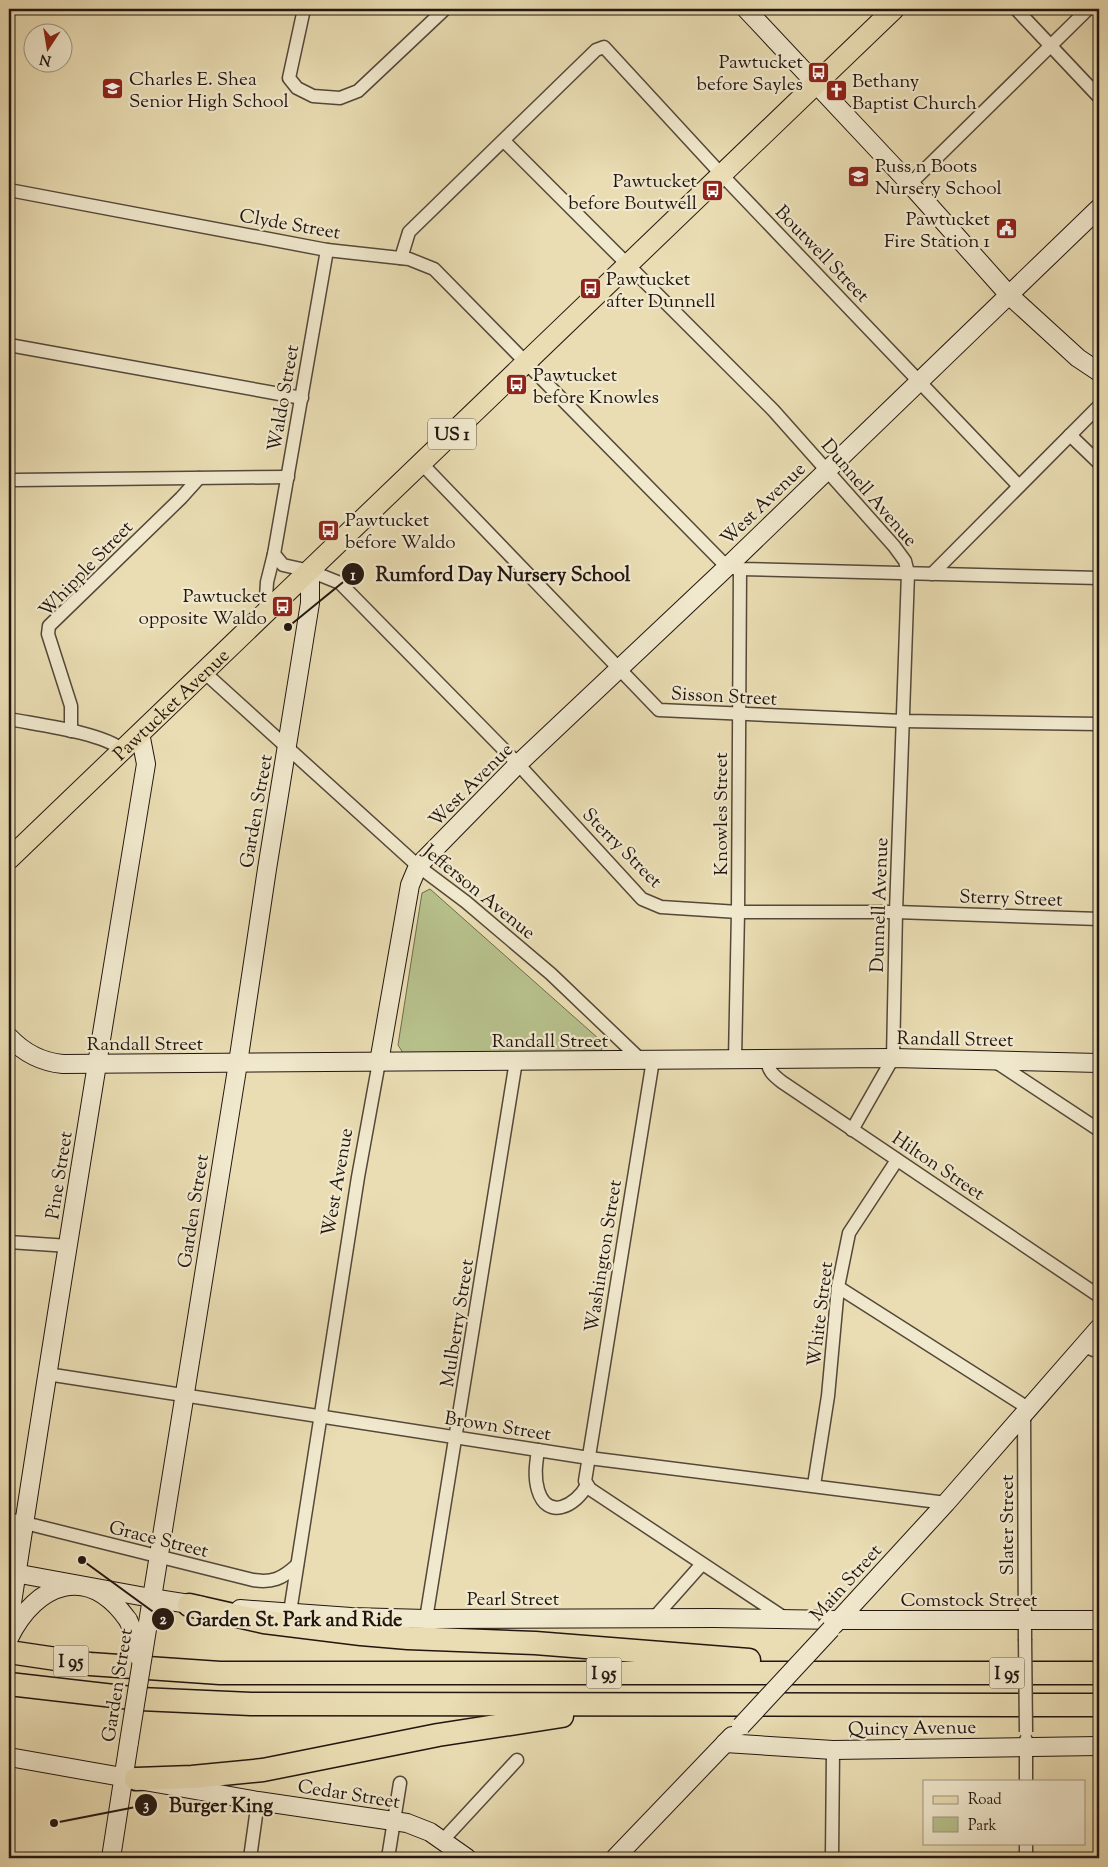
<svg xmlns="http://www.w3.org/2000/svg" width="1108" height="1867" viewBox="0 0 1108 1867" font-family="'Sorts Mill Goudy',serif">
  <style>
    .green { fill: #b7c18c; stroke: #6c6c4e }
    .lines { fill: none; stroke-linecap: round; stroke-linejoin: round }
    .street-casing { stroke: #544839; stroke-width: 15 }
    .secondary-casing { stroke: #221610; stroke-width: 20 }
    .primary-casing { stroke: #221610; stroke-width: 22 }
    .highway-casing { stroke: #221610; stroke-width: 25 }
    .street { stroke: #f1e9ce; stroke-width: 12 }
    .secondary { stroke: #f1e9ce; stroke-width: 18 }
    .primary { stroke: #eaddb3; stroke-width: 20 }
    .highway { stroke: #eaddb3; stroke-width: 22 }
    .street-bridge-casing { stroke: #544839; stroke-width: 15; stroke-linecap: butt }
    .secondary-bridge-casing { stroke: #221610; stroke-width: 20; stroke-linecap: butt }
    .street-bridge { stroke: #f1e9ce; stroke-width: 12 }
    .secondary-bridge { stroke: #f1e9ce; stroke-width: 18 }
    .labels { text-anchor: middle; stroke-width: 4.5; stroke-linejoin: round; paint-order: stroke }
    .shield { fill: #f1e9ce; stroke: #605549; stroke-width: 1 }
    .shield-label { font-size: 18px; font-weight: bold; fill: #221610 }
    .poi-label { font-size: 19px; fill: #221610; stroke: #f1e9ce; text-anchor: start }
    .street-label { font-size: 19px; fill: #221610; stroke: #f1e9ce }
    .leader { fill: none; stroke: #221610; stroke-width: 2 }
    .callout-dot { fill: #221610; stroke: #f1e9ce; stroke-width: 2 }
    .mark-label { font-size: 15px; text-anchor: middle; font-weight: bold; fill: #fff }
    .callout-label { font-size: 20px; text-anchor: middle; font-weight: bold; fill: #221610; stroke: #f1e9ce; stroke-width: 4.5; stroke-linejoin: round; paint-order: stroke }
  </style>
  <rect width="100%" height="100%" fill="#eaddb3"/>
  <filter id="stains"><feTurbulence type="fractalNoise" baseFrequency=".004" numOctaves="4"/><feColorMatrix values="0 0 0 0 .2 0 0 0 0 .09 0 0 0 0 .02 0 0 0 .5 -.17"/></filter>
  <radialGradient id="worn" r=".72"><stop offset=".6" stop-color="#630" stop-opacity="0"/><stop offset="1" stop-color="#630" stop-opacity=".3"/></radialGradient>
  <path class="green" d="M430 889 599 1039 602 1048 599 1055 410 1057 403 1053 398 1045 422 893Z"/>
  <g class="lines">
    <defs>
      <g id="street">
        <path d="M304 9 289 78 297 88 313 96 340 98 358 91 445 9"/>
        <path d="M1016 9 1099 97"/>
        <path d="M504 141 773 410 894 546 905 561 908 573 896 912 893 1058 852 1130"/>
        <path d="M910 184 1088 9"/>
        <path d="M9 190 327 250 409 259 434 269 727 567 740 569 1099 578"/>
        <path d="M327 250 274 554 283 565 310 571 340 583 518 764 642 899 661 907 738 912H896L1099 919"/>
        <path d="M401 258 409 232 596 50 604 47 722 175 1019 486"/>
        <path d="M9 345 302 398"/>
        <path d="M1070 435 1099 463"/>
        <path d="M421 463 659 710 903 721 1099 724"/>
        <path d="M16 480 288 477"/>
        <path d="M932 574 1099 406"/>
        <path d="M265 614 267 582 274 554"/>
        <path d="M204 672 418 866 466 902 551 974 641 1060"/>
        <path d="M9 719C39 725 100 732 123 750"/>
        <path d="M71 731V706L48 634 49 626 181 498 199 478"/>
        <path d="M735 1059 738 912 740 569"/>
        <path d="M767 1059C768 1071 773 1075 782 1082L1099 1296"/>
        <path d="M653 1060 585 1481 590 1489 786 1619"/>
        <path d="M993 1060 1099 1130"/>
        <path d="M9 1242 69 1246"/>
        <path d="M838 1287 1028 1408"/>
        <path d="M1083 1346 1099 1352"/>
        <path d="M47 1374 589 1458 946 1503"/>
        <path d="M1024 1412 1025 1639"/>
        <path d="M538 1450C536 1464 534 1476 538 1490 547 1521 576 1506 587 1485"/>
        <path d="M814 1485 828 1396 838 1287 849 1233 897 1160"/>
        <path d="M9 1519 253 1580C272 1583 282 1579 297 1565"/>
        <path d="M290 1612 358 1177 379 1062"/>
        <path d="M654 1618 702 1564"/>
        <path d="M426 1619 516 1061"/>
        <path d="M1026 1740V1781"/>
        <path d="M443 1840 517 1760"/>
        <path d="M1026 1843V1858"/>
        <path d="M250 1858 258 1801"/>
        <path d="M388 1858 400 1783"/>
        <path d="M832 1858 833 1750"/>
      </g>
      <g id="secondary">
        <path d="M746 9 910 184 1009 295 1078 358 1099 372"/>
        <path d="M9 1037C24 1053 41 1062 63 1064L893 1058 1099 1063"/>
        <path d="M379 1062 410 885 418 866 518 764 727 567 1099 208"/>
        <path d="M9 1572 151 1598 202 1606"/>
        <path d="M240 1609 351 1617 426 1619 714 1618 839 1620H1099"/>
        <path d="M9 1623C52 1336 99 1050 146 764L140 733"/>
        <path d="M148 1623 238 1063 267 869 310 603V571"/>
        <path d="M834 1625 946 1503 1099 1328"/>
        <path d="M9 1638C36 1583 88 1563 128 1620"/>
        <path d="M725 1743 833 1750 1099 1746"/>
        <path d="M9 1757 258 1801 407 1823 430 1832 467 1858"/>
        <path d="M111 1858 129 1742"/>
        <path d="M615 1858 732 1736"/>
      </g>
      <g id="primary">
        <path id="s1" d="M9 859 894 9"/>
      </g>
      <g id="highway">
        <path d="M189 1605 264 1622 361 1634 408 1638 535 1643 749 1660"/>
        <path d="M9 1652 90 1664 220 1673H1099"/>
        <path d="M9 1684 140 1699 251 1704 1099 1705"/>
        <path d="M136 1779 192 1777 263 1770 438 1735 562 1716"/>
      </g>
    </defs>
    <use href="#street" class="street-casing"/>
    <use href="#secondary" class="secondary-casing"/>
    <use href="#primary" class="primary-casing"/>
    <use href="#highway" class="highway-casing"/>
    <use href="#street" class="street"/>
    <use href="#secondary" class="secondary"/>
    <use href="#primary" class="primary"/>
    <use href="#highway" class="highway"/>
    <defs>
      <path id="street-bridge" d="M1025 1639 1026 1732"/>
      <g id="secondary-bridge">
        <path d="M128 1620 132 1629 138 1656"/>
        <path d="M741 1726 831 1629"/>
        <path d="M129 1742 148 1623"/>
      </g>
    </defs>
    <use href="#street-bridge" class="street-bridge-casing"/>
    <use href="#secondary-bridge" class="secondary-bridge-casing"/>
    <use href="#street-bridge" class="street-bridge"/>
    <use href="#secondary-bridge" class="secondary-bridge"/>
  </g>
  <defs>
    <symbol id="bus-square" viewBox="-11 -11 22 22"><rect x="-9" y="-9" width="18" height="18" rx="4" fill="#8f2418" stroke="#f1e9ce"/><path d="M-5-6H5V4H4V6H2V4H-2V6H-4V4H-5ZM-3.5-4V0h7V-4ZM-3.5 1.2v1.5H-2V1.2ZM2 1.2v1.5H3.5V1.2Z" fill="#fff"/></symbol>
    <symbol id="school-square" viewBox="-11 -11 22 22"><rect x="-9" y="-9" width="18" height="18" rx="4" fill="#8f2418" stroke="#f1e9ce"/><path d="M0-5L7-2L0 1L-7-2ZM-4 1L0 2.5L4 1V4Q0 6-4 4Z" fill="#fff"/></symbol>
    <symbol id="church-square" viewBox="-11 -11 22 22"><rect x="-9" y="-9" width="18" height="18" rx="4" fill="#8f2418" stroke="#f1e9ce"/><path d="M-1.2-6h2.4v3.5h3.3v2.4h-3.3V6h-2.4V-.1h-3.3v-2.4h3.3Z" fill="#fff"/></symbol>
    <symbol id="civic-square" viewBox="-11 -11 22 22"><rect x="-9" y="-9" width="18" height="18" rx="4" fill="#8f2418" stroke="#f1e9ce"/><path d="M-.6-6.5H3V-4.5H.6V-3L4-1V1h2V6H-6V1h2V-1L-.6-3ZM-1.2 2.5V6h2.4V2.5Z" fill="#fff"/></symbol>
  </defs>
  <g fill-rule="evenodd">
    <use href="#bus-square" x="806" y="60" width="25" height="25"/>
    <use href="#school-square" x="100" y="76" width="25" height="25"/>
    <use href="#church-square" x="824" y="78" width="25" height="25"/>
    <use href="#school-square" x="846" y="164" width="25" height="25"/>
    <use href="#bus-square" x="700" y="178" width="25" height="25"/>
    <use href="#civic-square" x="994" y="216" width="25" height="25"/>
    <use href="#bus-square" x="578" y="276" width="25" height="25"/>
    <use href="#bus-square" x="504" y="372" width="25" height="25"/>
    <use href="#bus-square" x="316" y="518" width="25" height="25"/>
    <use href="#bus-square" x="270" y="594" width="25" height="25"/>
  </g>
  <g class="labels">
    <g class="shield">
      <rect x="428" y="418.5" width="48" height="31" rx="4"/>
      <rect x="53.5" y="1645.5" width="35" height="31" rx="4"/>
      <rect x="586.5" y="1657.5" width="35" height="31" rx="4"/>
      <rect x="989.5" y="1657.5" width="35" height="31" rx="4"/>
    </g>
    <g class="shield-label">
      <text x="452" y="440">US 1</text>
      <text x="71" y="1667">I 95</text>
      <text x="604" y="1679">I 95</text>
      <text x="1007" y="1679">I 95</text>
    </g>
    <g class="poi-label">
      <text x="803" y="68" text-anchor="end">Pawtucket<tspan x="803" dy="22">before Sayles</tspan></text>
      <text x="129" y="85">Charles E. Shea<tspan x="129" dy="22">Senior High School</tspan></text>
      <text x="852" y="87">Bethany<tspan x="852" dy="22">Baptist Church</tspan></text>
      <text x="875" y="172">Puss n Boots<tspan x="875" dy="22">Nursery School</tspan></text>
      <text x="697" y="187" text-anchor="end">Pawtucket<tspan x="697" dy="22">before Boutwell</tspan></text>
      <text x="990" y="225" text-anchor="end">Pawtucket<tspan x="990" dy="22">Fire Station 1</tspan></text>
      <text x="606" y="285">Pawtucket<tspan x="606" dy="22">after Dunnell</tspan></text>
      <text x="533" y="381">Pawtucket<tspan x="533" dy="22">before Knowles</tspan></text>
      <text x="345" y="526">Pawtucket<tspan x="345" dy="22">before Waldo</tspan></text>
      <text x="267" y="602" text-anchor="end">Pawtucket<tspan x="267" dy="22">opposite Waldo</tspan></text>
    </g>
    <g class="street-label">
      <text transform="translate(290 223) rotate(10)" y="7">Clyde Street</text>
      <text transform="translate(823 253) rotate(46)" y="7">Boutwell Street</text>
      <text transform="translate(282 398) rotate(-80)" y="7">Waldo Street</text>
      <text transform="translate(870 492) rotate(49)" y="7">Dunnell Avenue</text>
      <text transform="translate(762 503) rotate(-44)" y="7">West Avenue</text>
      <text transform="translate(85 568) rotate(-46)" y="7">Whipple Street</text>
      <text transform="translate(724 695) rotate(3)" y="7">Sisson Street</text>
      <text dy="7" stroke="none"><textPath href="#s1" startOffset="224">Pawtucket Avenue</textPath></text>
      <text transform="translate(470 784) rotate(-45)" y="7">West Avenue</text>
      <text transform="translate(255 811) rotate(-80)" y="7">Garden Street</text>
      <text transform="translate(720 814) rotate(-90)" y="7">Knowles Street</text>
      <text transform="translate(623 847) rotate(45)" y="7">Sterry Street</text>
      <text transform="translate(480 891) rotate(39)" y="7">Jefferson Avenue</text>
      <text transform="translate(1011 897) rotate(2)" y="7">Sterry Street</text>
      <text transform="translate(878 905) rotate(-88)" y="7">Dunnell Avenue</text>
      <text transform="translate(955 1038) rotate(1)" y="7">Randall Street</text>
      <text x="550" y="1047">Randall Street</text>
      <text x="145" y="1050">Randall Street</text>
      <text transform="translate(939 1165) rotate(34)" y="7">Hilton Street</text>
      <text transform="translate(58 1175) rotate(-81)" y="7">Pine Street</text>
      <text transform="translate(336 1182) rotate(-80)" y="7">West Avenue</text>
      <text transform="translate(192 1211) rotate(-81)" y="7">Garden Street</text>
      <text transform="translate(602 1256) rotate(-81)" y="7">Washington Street</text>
      <text transform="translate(819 1314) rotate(-83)" y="7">White Street</text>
      <text transform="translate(456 1323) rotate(-81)" y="7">Mulberry Street</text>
      <text transform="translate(498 1425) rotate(9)" y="7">Brown Street</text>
      <text transform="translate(1006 1525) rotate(-90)" y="7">Slater Street</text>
      <text transform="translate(159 1538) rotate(14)" y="7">Grace Street</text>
      <text transform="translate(845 1582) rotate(-48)" y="7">Main Street</text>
      <text x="513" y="1605">Pearl Street</text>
      <text x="969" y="1606">Comstock Street</text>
      <text transform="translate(116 1685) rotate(-81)" y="7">Garden Street</text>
      <text transform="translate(912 1727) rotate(-1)" y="7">Quincy Avenue</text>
      <text transform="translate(349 1793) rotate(9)" y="7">Cedar Street</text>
    </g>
  </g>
  <path class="leader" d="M288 627L353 574M82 1560L163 1619M54 1823L146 1805"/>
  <g class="callout-dot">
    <circle cx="288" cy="627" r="5"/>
    <circle cx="82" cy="1560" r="5"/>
    <circle cx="54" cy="1823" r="5"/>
    <circle cx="353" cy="574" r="12"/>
    <circle cx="163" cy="1619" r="12"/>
    <circle cx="146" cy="1805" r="12"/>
  </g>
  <g class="mark-label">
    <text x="353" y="580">1</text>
    <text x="163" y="1624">2</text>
    <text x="146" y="1810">3</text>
  </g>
  <g class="callout-label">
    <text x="503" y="581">Rumford Day Nursery School</text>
    <text x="294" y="1626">Garden St. Park and Ride</text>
    <text x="221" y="1812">Burger King</text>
  </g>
  <rect width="1108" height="1867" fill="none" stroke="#eaddb3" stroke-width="30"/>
  <rect x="10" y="10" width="1088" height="1847" fill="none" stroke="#221610" stroke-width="2.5"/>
  <rect x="15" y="15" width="1078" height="1837" fill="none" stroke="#221610"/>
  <rect x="923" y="1780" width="162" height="65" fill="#f1e9ce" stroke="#9e9582"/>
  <rect x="933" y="1796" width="25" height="8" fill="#eaddb3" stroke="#9e9582"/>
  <text x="968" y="1804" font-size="15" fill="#221610">Road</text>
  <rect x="933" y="1817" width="25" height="15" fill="#b7c18c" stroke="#9e9582"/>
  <text x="968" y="1830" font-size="15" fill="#221610">Park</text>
  <g transform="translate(48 48) rotate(192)"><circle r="24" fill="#f1e9ce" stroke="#9e9582"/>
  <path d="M0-4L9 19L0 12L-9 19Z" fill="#8f2418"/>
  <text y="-8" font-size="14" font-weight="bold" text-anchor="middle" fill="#221610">N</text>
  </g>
  <rect width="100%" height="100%" filter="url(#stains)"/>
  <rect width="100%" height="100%" fill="url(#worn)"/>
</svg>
